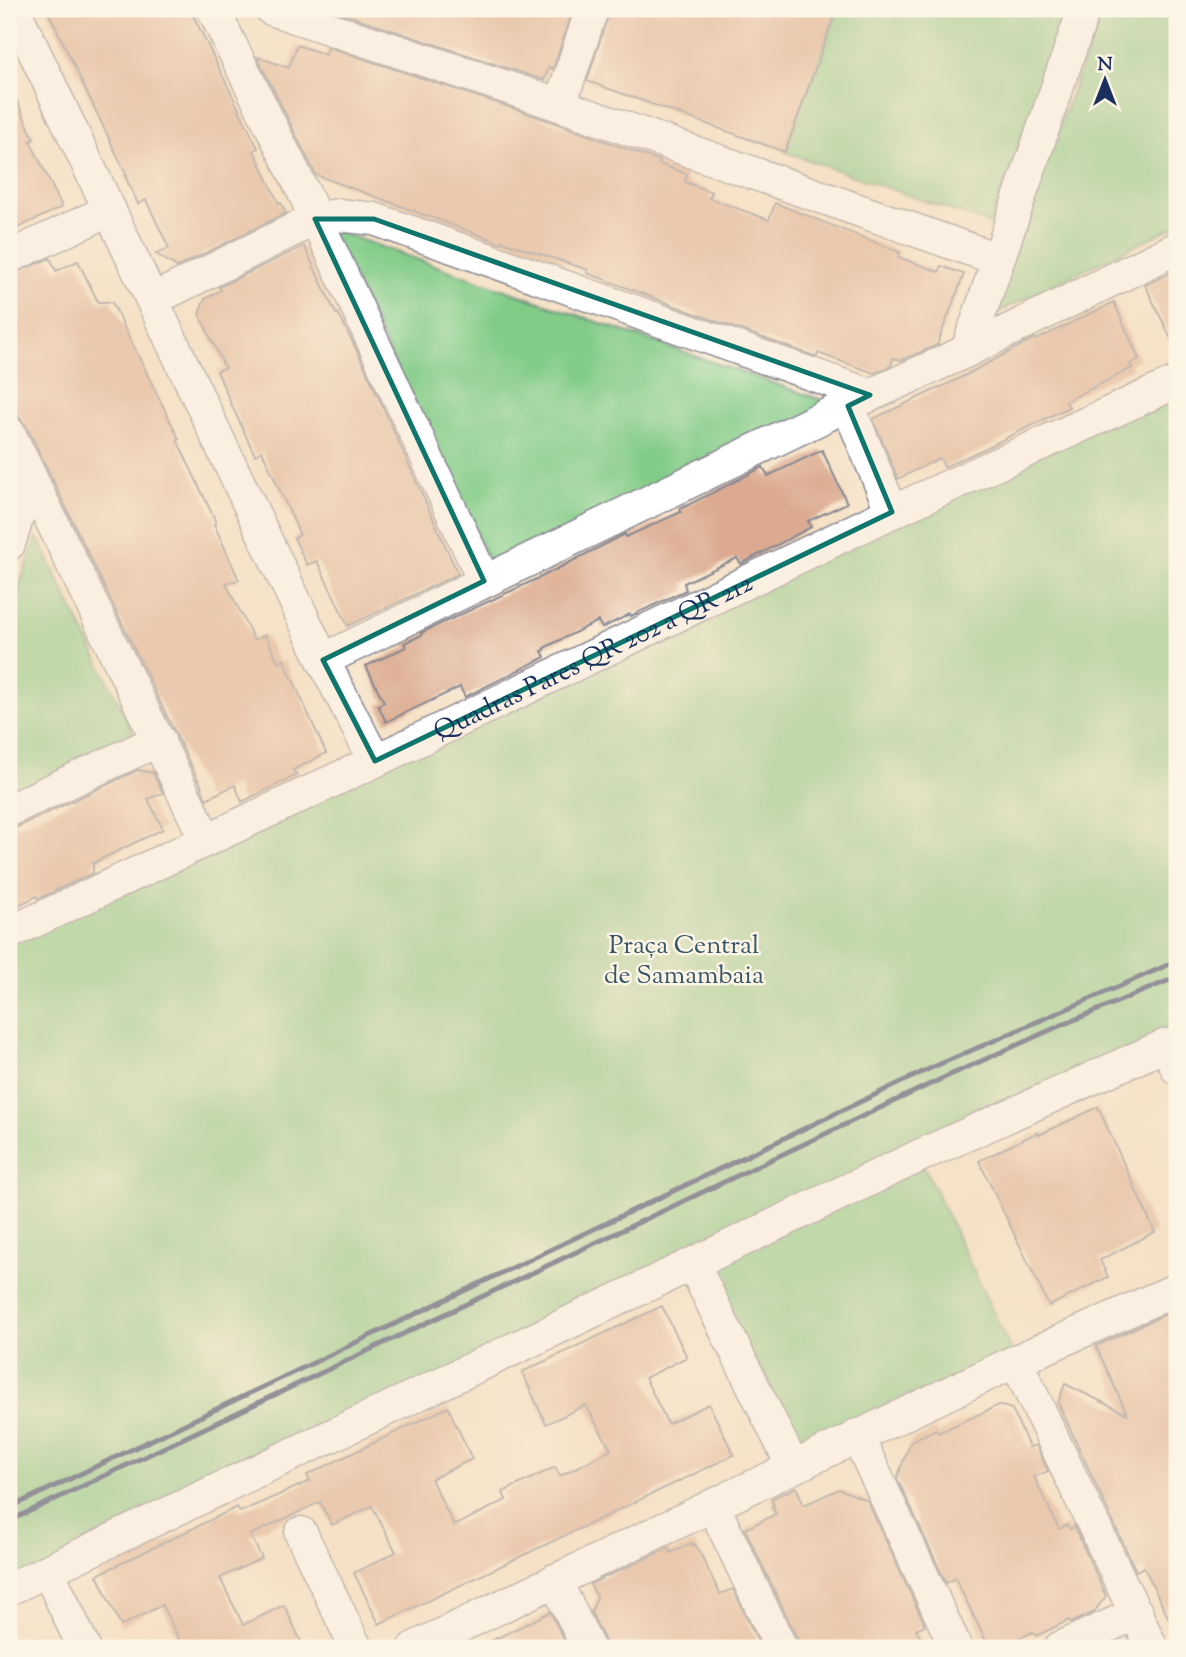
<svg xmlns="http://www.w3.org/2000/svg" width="1186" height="1657" viewBox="0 0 1186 1657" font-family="'Sorts Mill Goudy',serif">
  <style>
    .green { fill: #82cc88; stroke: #4e7e73; stroke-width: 2 }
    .building { fill: #dbaa90 }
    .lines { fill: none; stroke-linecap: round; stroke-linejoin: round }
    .minor-casing { stroke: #888892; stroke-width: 35 }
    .minor { stroke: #fff; stroke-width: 32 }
    .rail { stroke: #1b2f5e; stroke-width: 5 }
    .marked { fill: none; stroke: #0f766e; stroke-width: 5; stroke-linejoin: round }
    .labels { text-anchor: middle; stroke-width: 5; stroke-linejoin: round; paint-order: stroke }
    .street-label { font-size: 26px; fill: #1b2f5e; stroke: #fcf5e5 }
    .park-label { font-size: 26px; fill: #355668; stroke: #fcf5e5 }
  </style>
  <rect width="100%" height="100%" fill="#fcf5e5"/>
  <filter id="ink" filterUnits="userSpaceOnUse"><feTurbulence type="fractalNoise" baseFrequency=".0143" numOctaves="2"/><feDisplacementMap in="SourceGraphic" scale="14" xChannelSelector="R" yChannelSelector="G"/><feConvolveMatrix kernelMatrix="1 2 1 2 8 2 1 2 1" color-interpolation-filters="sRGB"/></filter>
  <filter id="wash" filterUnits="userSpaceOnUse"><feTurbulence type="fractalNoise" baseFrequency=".00686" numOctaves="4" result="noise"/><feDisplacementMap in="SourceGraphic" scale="28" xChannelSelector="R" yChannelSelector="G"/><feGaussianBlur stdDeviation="1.57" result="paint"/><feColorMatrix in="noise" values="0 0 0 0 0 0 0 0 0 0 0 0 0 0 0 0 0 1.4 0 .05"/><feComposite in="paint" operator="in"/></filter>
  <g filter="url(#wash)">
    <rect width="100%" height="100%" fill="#f5e1c6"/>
    <g class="green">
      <path d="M837 9H1068L990 224 785 152Z"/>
      <path d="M1103 9H1177V225L988 317Z"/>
      <path d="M330 229 833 404 493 570Z"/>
      <path d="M1177 390V1068L1166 1045 919 1156 1016 1361 793 1467 693 1265 9 1590V942Z"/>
      <path d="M37 537 136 738 9 797V614Z"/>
    </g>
    <g id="blocks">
      <g class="building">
        <path d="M47 9H190L258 148 254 150 279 204 281 203 286 213 177 267 156 254 169 248 146 200 138 204 125 176H127Z"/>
        <path d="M342 9H573L553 69 549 67 544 80 340 13Z"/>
        <path d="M610 9H837L785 152 587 81Z"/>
        <path d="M297 45 326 55 328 47 533 115 660 161 659 164 687 174 685 182 712 192 709 198 769 220 775 203 900 252 898 257 939 272 941 266 964 274 937 345 902 360 893 358 891 366 874 373 818 353 817 357 702 316 587 273 588 270 502 241 501 243 316 175 257 57 289 68Z"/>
        <path d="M9 84 34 139 30 141 62 207 9 232Z"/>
        <path d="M304 246 336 314 338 313 363 363 458 574 348 626 317 561 307 565 294 538 300 535 262 451 255 455 232 406 217 371 225 368 199 314 205 299 221 290 219 287Z"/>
        <path d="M50 258 56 271 78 261 98 302H112L179 439 177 440 216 522 214 524 239 580 226 583 254 640 265 635 279 663 284 660 326 753 293 770 297 775 242 802 235 785 206 799 199 780H198L26 425 19 418 9 396V275Z"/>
        <path d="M1177 270V351L1145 285Z"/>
        <path d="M1114 302 1139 359 1130 364 1132 368 1074 397 1066 402 1069 407 986 448 944 467 940 458 898 479 873 419 960 378 1035 338 1036 340Z"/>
        <path d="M822 450 847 503 808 521 811 527 741 564 737 558 684 583 686 590 631 616 630 614 602 628 598 621 544 648 545 650 542 651 545 657 465 697 460 687 386 722 378 705 384 702 366 666 406 647 404 643 422 635 421 633 543 576 625 534 626 537 681 512 680 509 763 467 768 476Z"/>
        <path d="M138 770 153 773 163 793 148 799 163 829 93 863V873L38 899 37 896 9 910V828L17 827Z"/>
        <path d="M1098 1107 1155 1232 1100 1260 1108 1277 1049 1306 979 1161 1038 1132 1039 1135Z"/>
        <path d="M662 1306 687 1357 645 1378 668 1424 709 1404 734 1455 379 1624 354 1573 396 1552 372 1506 332 1525 320 1502 250 1535 262 1558 220 1578 243 1625 284 1605 304 1648H183L162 1605 121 1626 97 1575 237 1507 240 1512 310 1481 307 1475 448 1407 472 1459 431 1479 454 1526 506 1500 503 1492 555 1467 560 1476 611 1450 586 1405 546 1424 522 1372Z"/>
        <path d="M1170 1312H1177V1636L1144 1567 1136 1571 1058 1403 1065 1384 1127 1414 1096 1346Z"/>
        <path d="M999 1405 1012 1409 1029 1447 1036 1445 1048 1471 1034 1477 1059 1529 1067 1525 1070 1529 1074 1526 1106 1596 1094 1612 1071 1623 1069 1620 1036 1636 1033 1632 996 1648 988 1645 955 1578 946 1583 897 1478 911 1441 936 1429 938 1433Z"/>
        <path d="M796 1487 804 1505 839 1489 867 1500 925 1625 916 1629 925 1648H799L798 1640 745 1529 776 1514 772 1506 774 1505 771 1499Z"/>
        <path d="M692 1543 693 1546 695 1544 701 1555 720 1594 733 1589 761 1648H608L591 1612 597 1597 590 1584 668 1548 671 1553Z"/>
        <path d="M550 1612 568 1648H476L516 1629Z"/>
      </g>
    </g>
  </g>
  <g filter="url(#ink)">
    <use href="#blocks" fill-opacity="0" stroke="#888892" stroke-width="2"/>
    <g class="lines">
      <defs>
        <g id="minor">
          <path d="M14 9 323 660 375 761"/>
          <path d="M213 9 305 195 484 581"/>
          <path d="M271 9 560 105 997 259"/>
          <path d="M560 105 592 9"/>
          <path d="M9 257 110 210"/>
          <path d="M152 300 315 219 338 215 374 219 870 395"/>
          <path d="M967 351 1084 9"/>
          <path d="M848 406 892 512"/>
          <path d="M9 433 206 840"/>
          <path d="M9 544 30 477"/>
          <path d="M323 660 827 415 967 351 1177 248"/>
          <path d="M9 810 159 740"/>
          <path id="s1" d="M9 933 375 761 892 512 1177 382"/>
          <path d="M693 1264 793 1467"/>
          <path d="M1016 1361 1152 1648"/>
          <path d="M857 1435 956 1648"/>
          <path d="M713 1505 781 1648"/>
          <path d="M301 1533 356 1648"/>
          <path d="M48 1571 84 1648"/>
          <path d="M555 1580 588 1648"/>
          <path d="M9 1589 919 1156 1166 1045 1177 1068"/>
          <path d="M414 1648 1016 1361 1177 1289"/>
          <path d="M1060 1648 1137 1613"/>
        </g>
      </defs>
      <use href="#minor" class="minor-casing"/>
      <use href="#minor" class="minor"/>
      <g class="rail">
        <path d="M9 1508 931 1068 1177 961"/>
        <path d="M9 1521 941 1079 1057 1027 1177 977"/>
      </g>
    </g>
  </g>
  <path d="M0 0H1186V1657H0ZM315 219H374L870 395 848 406 892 512 375 761 323 660 484 581Z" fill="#f5e1c6" fill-opacity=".55" fill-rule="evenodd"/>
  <path class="marked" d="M315 219H374L870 395 848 406 892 512 375 761 323 660 484 581Z"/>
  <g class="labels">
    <g class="street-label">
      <text dy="9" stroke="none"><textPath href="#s1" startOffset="646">Quadras Pares QR 202 a QR 212</textPath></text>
    </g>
    <g class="park-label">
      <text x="684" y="953">Praça Central<tspan x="684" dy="30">de Samambaia</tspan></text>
    </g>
  </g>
  <rect width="1186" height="1657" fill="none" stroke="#fcf5e5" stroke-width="35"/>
  <g transform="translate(1105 80)" stroke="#fcf5e5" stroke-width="5" paint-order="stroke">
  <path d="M0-5L12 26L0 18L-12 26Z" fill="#1b2f5e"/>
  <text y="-10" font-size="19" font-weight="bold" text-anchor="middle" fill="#1b2f5e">N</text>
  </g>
</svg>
